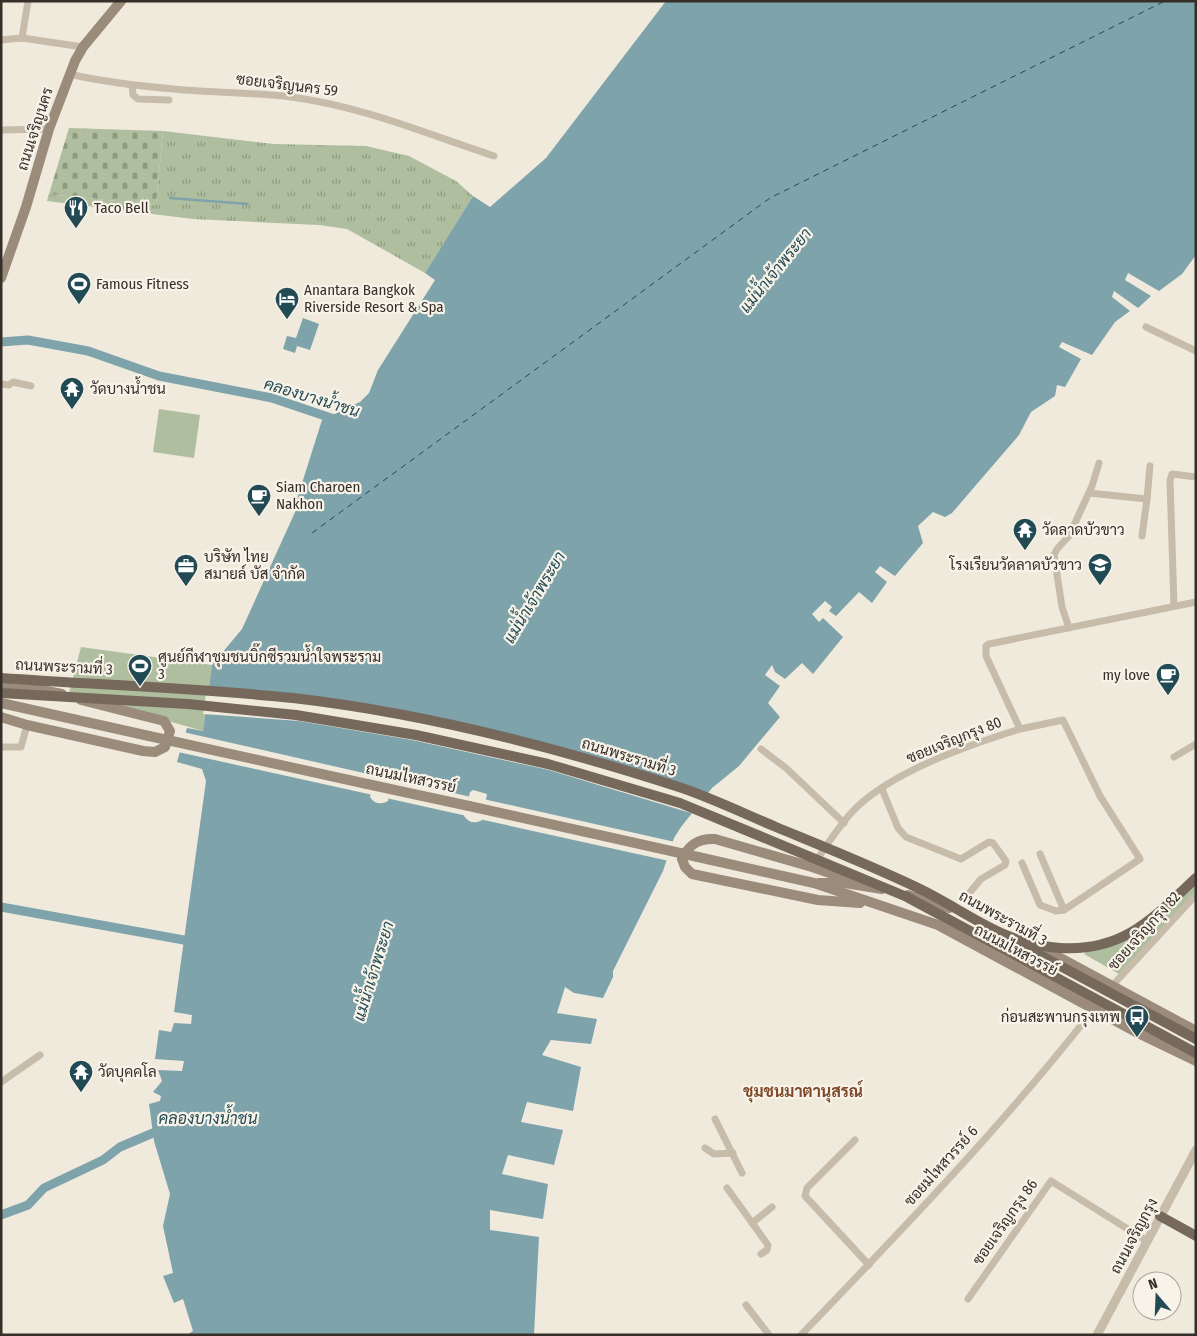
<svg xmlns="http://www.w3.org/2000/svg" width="1197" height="1336" viewBox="0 0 1197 1336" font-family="'Fira Sans Condensed',Sarabun,sans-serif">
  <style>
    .grass { fill: url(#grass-tufts) }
    .cemetery { fill: url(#cemetery-stones) }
    .garden { fill: #afbe9e }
    .water { fill: #7ea3ab; fill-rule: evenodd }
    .pier { fill: #f0eadd }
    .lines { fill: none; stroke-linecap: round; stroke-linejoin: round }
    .stream { stroke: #7ea3ab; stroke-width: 2.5 }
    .canal { stroke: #7ea3ab; stroke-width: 9 }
    .ferry { stroke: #224a54; stroke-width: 1; stroke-dasharray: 6 5; stroke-linecap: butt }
    .minor { stroke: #c7bbaa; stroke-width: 7 }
    .tertiary { stroke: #c7bbaa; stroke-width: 9 }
    .secondary { stroke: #9b8b7b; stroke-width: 10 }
    .primary { stroke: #76685b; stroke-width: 10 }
    .secondary-bridge { stroke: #9b8b7b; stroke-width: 10 }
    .primary-bridge { stroke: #76685b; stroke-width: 10 }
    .labels { text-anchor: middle; stroke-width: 4.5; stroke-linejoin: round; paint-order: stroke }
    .street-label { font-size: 15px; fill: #352e29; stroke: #f8f3e9 }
    .poi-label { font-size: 15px; fill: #352e29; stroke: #f8f3e9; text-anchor: start }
    .water-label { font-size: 16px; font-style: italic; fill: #224a54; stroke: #f8f3e9 }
    .neighbourhood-label { font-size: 16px; font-weight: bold; fill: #7e4828; stroke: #f8f3e9 }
  </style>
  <defs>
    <pattern id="grass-tufts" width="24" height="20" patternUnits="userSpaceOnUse" patternTransform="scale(1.25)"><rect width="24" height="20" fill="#afbe9e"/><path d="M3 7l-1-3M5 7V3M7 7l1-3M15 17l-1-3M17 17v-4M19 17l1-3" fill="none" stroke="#8f9b81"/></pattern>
    <pattern id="cemetery-stones" width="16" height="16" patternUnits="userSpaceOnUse" patternTransform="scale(1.25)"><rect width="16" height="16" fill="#afbe9e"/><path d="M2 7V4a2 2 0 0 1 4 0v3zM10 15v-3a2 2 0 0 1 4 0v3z" fill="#8f9b81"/></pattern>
  </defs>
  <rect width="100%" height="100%" fill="#f0eadd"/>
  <path class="grass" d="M163 131 274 144 366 146 409 156 456 181 473 196 425 273 347 229 319 225 193 219 47 201 49 194 156 205Z"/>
  <path class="cemetery" d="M69 128 163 131 156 205 49 194Z"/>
  <g class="garden">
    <path d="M159 409 200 415 194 458 153 452Z"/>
    <path d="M81 647 212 665 203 731 69 693Z"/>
    <path d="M1196 874V892L1119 974 1084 954 1096 941C1138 939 1168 901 1196 874Z"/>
  </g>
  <g class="water">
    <path d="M666 1H1196V255L1182 274 1159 291 1128 273 1125 280 1151 296 1138 308 1114 291 1112 297 1130 311 1115 322 1092 355 1062 342 1059 347 1081 359 1065 387 1057 385 1055 396 1031 412 1019 435 952 513 945 517 933 512 918 526 923 543 895 576 880 566 875 572 887 582 872 603 859 592 836 616 829 611 832 607 825 601 812 614 819 622 823 618 843 637 813 674 802 663 785 679 775 672 772 665 765 675 780 686 768 703 780 717 739 766 712 788 681 827 674 838 663 871 613 971V977L603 998 574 993 565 987 557 1013 597 1019 591 1044 551 1040 542 1055 581 1067 573 1111 527 1102 521 1122 563 1130 554 1165 508 1155 502 1174 548 1184 543 1219 490 1210V1230L539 1237 534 1335H187L193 1331 183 1299 174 1303 163 1276 173 1273 163 1226 170 1194 154 1141 149 1104 160 1101 161 1096 153 1092 162 1081 158 1070 182 1071 184 1061 155 1059 159 1030 171 1032 174 1023 191 1024 192 1015 174 1012 206 781 202 769 177 762 187 728 203 731 212 665 242 629 296 510 297 499 322 420 360 402 369 393 378 370 435 280 425 273 473 196 490 207 546 158ZM379 771 392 775 388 801C381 805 374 804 370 797L375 773ZM473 790 487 794 482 820C475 824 469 823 464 816L470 792Z"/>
    <path d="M303 318 319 324 310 350 297 346 295 353 283 349 287 336 296 338Z"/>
  </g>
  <g class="pier">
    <path d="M207 686 415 713 710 795 694 814 549 770 412 740 299 721 203 714Z"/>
    <path d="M183 732 377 776 373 795 178 752Z"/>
    <path d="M389 778 471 797 467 816 386 798Z"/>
    <path d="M483 799 675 842 669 861 479 819Z"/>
  </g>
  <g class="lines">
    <path class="stream" d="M170 198 248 204"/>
    <g class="canal">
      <path d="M1 342 28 340 88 351 159 376 272 398 340 421"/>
      <path d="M1 907 195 942"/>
      <path d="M1 1215 28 1205 44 1188 103 1160 120 1147 153 1133H163"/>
    </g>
    <path class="ferry" d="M312 533 770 198 1165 1"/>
    <g class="minor">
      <path d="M22 38 28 1"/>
      <path d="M1 40 22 38 83 47"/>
      <path d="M69 74C104 82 138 86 174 89 213 93 252 92 291 97 361 106 427 134 494 156"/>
      <path d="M132 85 133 95 138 99 169 100"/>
      <path d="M1 130 49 129"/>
      <path d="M1146 327 1196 351"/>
      <path d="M1 384 9 385 13 382 31 386"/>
      <path d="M1089 493 1147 499 1150 466"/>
      <path d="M1142 536 1147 499"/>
      <path d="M1174 606 1170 480 1172 474 1196 477"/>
      <path d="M1069 628 1062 607 1054 555 1057 549 1069 536 1092 486 1099 463"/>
      <path d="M1020 729 1063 720 1100 796 1140 859 1064 910 1056 911 1040 905 1022 863"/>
      <path d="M1 747H21L27 725"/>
      <path d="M761 749 786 768 844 823"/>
      <path d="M1174 757 1196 744"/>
      <path d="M882 789 898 828 906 837 961 859 989 842 993 843 1006 861 1005 865 981 879 966 897"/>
      <path d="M1040 854 1064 910"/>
      <path d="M815 862C828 844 841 822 857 807 896 770 969 745 1020 729L986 656V646L989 644 1196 602"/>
      <path d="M1112 986 1196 895"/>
      <path d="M1 1082 40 1055"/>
      <path d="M715 1119 742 1173"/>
      <path d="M855 1140 807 1188 805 1196 869 1265"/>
      <path d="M705 1148 714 1154 733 1153"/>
      <path d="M727 1188 768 1245 767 1250 761 1254"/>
      <path d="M752 1223 772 1207"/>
      <path d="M968 1299 1051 1181 1147 1241"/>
      <path d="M746 1305 769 1335"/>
      <path d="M801 1335C902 1230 1004 1124 1094 1009"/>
    </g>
    <path class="tertiary" d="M1097 1335 1196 1150"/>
    <g class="secondary">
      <path d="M1 278 26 207 49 129 75 61 83 47 121 1"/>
      <path d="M1 685 25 687 62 694"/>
      <path d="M1 703 149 736"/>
      <path d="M1 717 27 725 143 751 155 752 165 747 170 731 164 721 81 700"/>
      <path d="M367 784 469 806"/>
      <path d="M698 857 814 883 938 925 1138 1033 1196 1061"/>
      <path d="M850 880 812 867 715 839C698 838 689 845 682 859L685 867 692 874 818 900 860 903"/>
      <path d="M819 883H845L882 889"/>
      <path d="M908 895 949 908"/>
      <path d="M1036 945 1196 1031"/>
    </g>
    <g class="primary">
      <path d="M1012 940 1196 1039"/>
      <path d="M1160 1216 1196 1236"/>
    </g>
    <g class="secondary-bridge">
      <path d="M149 736 367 784"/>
      <path d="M469 806 698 857"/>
    </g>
    <g class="primary-bridge">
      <path d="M1 678C98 685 196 688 293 698 424 713 556 747 682 788 714 799 745 814 776 827 822 846 870 865 916 887 967 911 1001 944 1060 948 1124 952 1153 918 1196 878"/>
      <path d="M1 693 188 704 296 715 416 735 548 764 680 803 907 897 1196 1053"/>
    </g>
  </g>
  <defs>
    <symbol id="restaurant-pin" viewBox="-11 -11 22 30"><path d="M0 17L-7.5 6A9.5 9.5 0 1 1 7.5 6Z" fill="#224a54" stroke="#f8f3e9"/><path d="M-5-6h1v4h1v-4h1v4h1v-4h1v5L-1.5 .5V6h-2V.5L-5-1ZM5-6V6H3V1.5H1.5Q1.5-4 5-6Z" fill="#fff"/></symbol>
    <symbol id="stadium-pin" viewBox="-11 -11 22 30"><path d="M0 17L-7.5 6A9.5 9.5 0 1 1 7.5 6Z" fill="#224a54" stroke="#f8f3e9"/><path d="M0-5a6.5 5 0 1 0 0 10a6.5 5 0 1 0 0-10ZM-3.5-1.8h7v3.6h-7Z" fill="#fff"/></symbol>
    <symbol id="hotel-pin" viewBox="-11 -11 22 30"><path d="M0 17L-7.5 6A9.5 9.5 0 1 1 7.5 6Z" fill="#224a54" stroke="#f8f3e9"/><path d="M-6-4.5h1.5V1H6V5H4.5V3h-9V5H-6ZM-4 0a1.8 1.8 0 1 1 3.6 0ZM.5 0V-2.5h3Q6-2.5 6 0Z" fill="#fff"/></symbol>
    <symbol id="temple-pin" viewBox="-11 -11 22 30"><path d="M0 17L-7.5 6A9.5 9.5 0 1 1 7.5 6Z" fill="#224a54" stroke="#f8f3e9"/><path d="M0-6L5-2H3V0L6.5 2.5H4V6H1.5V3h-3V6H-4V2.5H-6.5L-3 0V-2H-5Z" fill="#fff"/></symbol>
    <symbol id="cafe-pin" viewBox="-11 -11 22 30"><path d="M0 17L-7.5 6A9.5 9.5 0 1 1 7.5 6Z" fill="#224a54" stroke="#f8f3e9"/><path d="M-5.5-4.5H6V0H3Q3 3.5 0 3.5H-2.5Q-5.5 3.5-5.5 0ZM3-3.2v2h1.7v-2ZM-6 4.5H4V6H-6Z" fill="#fff"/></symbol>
    <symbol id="school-pin" viewBox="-11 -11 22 30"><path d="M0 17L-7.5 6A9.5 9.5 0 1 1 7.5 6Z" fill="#224a54" stroke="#f8f3e9"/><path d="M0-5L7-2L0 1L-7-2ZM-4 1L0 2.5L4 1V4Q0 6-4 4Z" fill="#fff"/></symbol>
    <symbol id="office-pin" viewBox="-11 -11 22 30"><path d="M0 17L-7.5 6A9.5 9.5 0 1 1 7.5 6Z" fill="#224a54" stroke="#f8f3e9"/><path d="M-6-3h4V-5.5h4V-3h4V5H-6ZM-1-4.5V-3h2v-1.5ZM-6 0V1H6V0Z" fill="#fff"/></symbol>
    <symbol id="bus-pin" viewBox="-11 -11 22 30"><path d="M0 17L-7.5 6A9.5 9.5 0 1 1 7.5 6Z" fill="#224a54" stroke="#f8f3e9"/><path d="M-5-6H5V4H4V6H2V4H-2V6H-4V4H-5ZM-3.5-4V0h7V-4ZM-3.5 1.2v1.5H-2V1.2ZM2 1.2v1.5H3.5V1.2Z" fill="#fff"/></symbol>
  </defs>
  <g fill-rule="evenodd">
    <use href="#restaurant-pin" x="62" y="194" width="28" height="38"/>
    <use href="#stadium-pin" x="65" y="270" width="28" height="38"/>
    <use href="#hotel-pin" x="273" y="285" width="28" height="38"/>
    <use href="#temple-pin" x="58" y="375" width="28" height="38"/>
    <use href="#cafe-pin" x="245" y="482" width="28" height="38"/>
    <use href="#temple-pin" x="1011" y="516" width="28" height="38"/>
    <use href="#school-pin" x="1086" y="551" width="28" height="38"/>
    <use href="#office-pin" x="172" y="552" width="28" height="38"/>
    <use href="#stadium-pin" x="126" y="652" width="28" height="38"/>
    <use href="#cafe-pin" x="1154" y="661" width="28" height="38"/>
    <use href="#bus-pin" x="1123" y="1003" width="28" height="38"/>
    <use href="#temple-pin" x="67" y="1058" width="28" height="38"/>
  </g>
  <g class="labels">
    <g class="street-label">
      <text transform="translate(287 85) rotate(7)" y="5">ซอยเจริญนคร 59</text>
      <text transform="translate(35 129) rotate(-72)" y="5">ถนนเจริญนคร</text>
      <text transform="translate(64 667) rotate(3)" y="5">ถนนพระรามที่ 3</text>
      <text transform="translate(954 740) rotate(-22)" y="5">ซอยเจริญกรุง 80</text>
      <text transform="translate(629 757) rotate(17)" y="5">ถนนพระรามที่ 3</text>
      <text transform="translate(411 778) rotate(12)" y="5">ถนนมไหสวรรย์</text>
      <text transform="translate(1003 918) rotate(29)" y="5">ถนนพระรามที่ 3</text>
      <text transform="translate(1144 931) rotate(-48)" y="5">ซอยเจริญกรุง 82</text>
      <text transform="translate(1016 950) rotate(28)" y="5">ถนนมไหสวรรย์</text>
      <text transform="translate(941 1166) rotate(-48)" y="5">ซอยมไหสวรรย์ 6</text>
      <text transform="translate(1005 1222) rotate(-55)" y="5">ซอยเจริญกรุง 86</text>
      <text transform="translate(1134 1236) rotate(-62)" y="5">ถนนเจริญกรุง</text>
    </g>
    <g class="poi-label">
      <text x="94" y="213">Taco Bell</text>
      <text x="96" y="289">Famous Fitness</text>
      <text x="304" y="295">Anantara Bangkok<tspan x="304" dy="17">Riverside Resort &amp; Spa</tspan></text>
      <text x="90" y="394">วัดบางน้ำชน</text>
      <text x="276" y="492">Siam Charoen<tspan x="276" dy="17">Nakhon</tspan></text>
      <text x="1042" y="535">วัดลาดบัวขาว</text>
      <text x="204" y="562">บริษัท ไทย<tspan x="204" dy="17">สมายล์ บัส จำกัด</tspan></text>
      <text x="1082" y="570" text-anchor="end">โรงเรียนวัดลาดบัวขาว</text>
      <text x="158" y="662">ศูนย์กีฬาชุมชนบิ๊กซีรวมน้ำใจพระราม<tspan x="158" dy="17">3</tspan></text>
      <text x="1150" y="680" text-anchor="end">my love</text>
      <text x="1120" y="1022" text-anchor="end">ก่อนสะพานกรุงเทพ</text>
      <text x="98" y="1077">วัดบุคคโล</text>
    </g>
    <g class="water-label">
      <text transform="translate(775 270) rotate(-51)" y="6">แม่น้ำเจ้าพระยา</text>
      <text transform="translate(312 397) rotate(17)" y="6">คลองบางน้ำชน</text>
      <text transform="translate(534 597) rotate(-59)" y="6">แม่น้ำเจ้าพระยา</text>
      <text transform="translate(373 971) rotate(-73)" y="6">แม่น้ำเจ้าพระยา</text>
      <text x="208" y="1124">คลองบางน้ำชน</text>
    </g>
    <g class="neighbourhood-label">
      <text x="803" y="1097">ชุมชนมาตานุสรณ์</text>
    </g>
  </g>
  <rect width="1197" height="1336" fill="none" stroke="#352e29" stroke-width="5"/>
  <g transform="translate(1157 1296) rotate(341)"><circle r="24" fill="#f8f3e9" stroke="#aaa49c"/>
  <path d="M0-4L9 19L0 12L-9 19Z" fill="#224a54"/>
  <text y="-8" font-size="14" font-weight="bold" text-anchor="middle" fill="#352e29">N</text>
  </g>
</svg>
